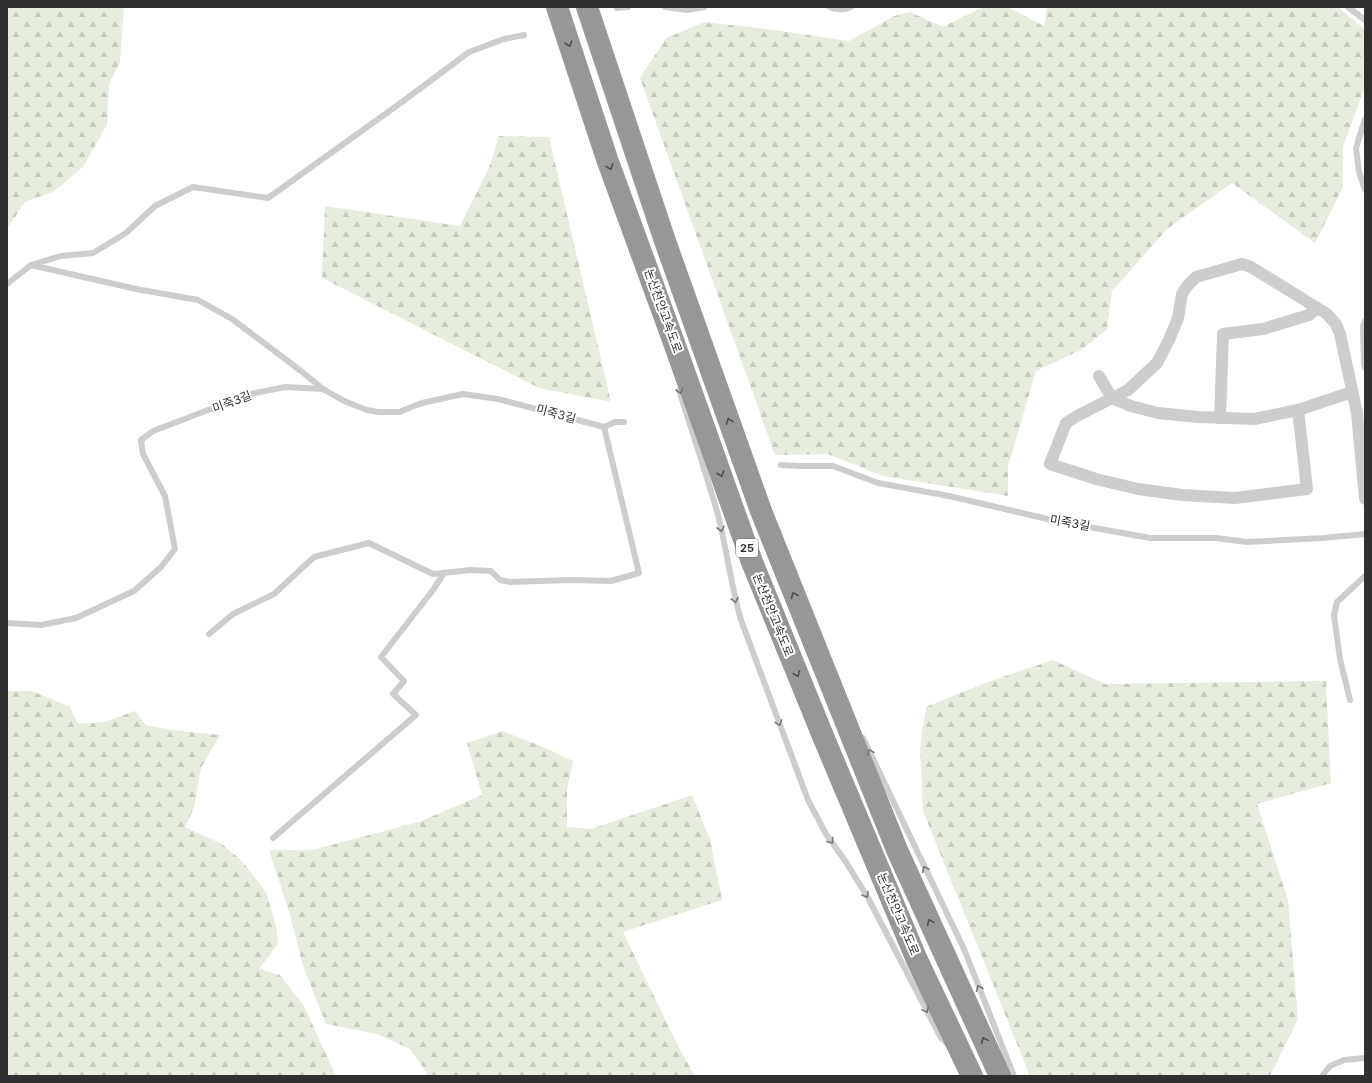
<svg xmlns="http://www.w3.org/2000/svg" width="1372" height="1083" viewBox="0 0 1372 1083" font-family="Inter,'Noto Sans KR',sans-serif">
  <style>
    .forest { fill: url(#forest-firs) }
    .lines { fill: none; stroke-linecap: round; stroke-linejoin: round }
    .service { stroke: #cdcdcd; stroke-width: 6 }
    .minor { stroke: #cdcdcd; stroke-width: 12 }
    .motorway { stroke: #979797; stroke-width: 22 }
    .oneway { stroke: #4f4f4f }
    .oneway2 { stroke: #777 }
    .labels { text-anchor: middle; stroke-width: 4; stroke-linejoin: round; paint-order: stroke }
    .shield { fill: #fff; stroke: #6e6e6e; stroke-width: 1 }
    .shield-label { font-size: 11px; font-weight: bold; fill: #303030 }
    .street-label { font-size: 12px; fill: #303030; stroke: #fff }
  </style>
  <defs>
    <pattern id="forest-firs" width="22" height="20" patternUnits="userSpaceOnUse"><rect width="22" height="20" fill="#e6edde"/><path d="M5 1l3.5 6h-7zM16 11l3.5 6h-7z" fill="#c6ccbf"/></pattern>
  </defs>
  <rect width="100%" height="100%" fill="#fff"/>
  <g class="forest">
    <path d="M7 7H124L120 62 109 84 107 125 83 167 53 192 25 202 7 229Z"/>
    <path d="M983 7H1008L1044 26 1047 7H1338L1365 30V86L1343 147V187L1315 243 1232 183 1167 229 1112 291 1107 329 1081 350 1036 371 1008 467V496L883 476 828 454 775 455 640 78 666 38 705 22 774 30 849 41 894 16 910 12 943 27Z"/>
    <path d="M499 136 549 137 611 402 539 388 322 278 325 206 460 226 489 168Z"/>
    <path d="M1053 660 1105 684 1326 681 1331 783 1257 804 1288 900 1298 1019 1270 1076H1030L923 811 920 748 926 707 982 684Z"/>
    <path d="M7 691H32L70 707 78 724 104 722 135 711 146 725 172 730 220 735 201 768 194 808 185 827 222 844 242 861 266 892 276 926 278 944 259 969 280 975 304 1006 336 1076H7Z"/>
    <path d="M502 731 543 747 573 761 567 790V827L591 829 692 795 710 839 722 900 623 932 680 1050 695 1076H425L427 1073 410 1049 377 1034 326 1024 302 963 291 918 269 850H312L419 822 482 795 467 743Z"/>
  </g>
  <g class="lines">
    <g class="service">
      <path d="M665 7 687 10 704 7"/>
      <path d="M830 7C835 10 846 10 851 7"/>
      <path d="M1348 7 1365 20"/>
      <path d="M617 8 628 7"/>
      <path d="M1365 119 1356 148 1359 172 1365 190"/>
      <path d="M31 265 61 256 93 253 126 233 155 206 193 187 268 198 402 102 469 52 504 39 524 35"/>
      <path d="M7 284 31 265 136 289 198 300 232 319 301 371 323 389"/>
      <path d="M1365 321 1363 326 1364 364 1365 368"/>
      <path d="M679 390C692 431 706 473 718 515 727 550 731 586 741 620L808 800 826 834 846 862 868 898 941 1038 948 1044"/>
      <path d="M781 465 799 466H833L878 483 949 496 1056 521 1150 538H1216L1247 542 1323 538 1365 534"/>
      <path d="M7 623 41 625 76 618 134 591 161 567 175 549 165 496 143 454 141 440 153 431 250 394 285 387 323 389 344 401 367 410 378 412H399L422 403 463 394 498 399 604 427 615 422H624"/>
      <path d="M209 634 233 614 274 594 314 557 369 543 433 574 471 570 491 571 500 580 510 582 570 580 611 581 639 573 604 427"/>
      <path d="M1350 700 1340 659 1334 615 1337 602 1365 576"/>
      <path d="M863 738 964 949 1014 1076"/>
      <path d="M273 838 416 715 393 694 404 681 381 657 433 590 444 573"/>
      <path d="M1322 1076 1330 1066 1344 1060 1365 1058"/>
    </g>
    <g class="minor">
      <path d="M1099 376 1112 398 1131 406 1158 413 1198 417 1254 419 1298 410 1352 392"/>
      <path d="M1298 410 1307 489 1235 498 1182 495 1138 489 1096 479 1050 464 1066 423 1077 416 1128 390 1157 363 1169 340 1178 318 1182 294 1188 285 1196 277 1242 264 1251 267 1327 314 1336 324 1340 334 1357 413 1365 499"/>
      <path d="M1220 418 1223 334 1263 329 1309 315 1317 308"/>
    </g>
    <g class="motorway">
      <path d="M557 7 607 159 673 340 752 562 825 741 917 960 972 1076"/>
      <path d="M587 7 665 241 761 511 897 850 1000 1076"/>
    </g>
  </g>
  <defs><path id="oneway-chevron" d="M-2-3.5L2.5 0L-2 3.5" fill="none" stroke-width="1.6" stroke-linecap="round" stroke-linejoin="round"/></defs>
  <g class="oneway">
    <use href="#oneway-chevron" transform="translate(569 44) rotate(72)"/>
    <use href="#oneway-chevron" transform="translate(610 167) rotate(70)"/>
    <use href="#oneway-chevron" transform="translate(729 421) rotate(-110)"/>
    <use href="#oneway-chevron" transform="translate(721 474) rotate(71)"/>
    <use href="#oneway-chevron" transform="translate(794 595) rotate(-112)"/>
    <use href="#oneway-chevron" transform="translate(797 674) rotate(68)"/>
    <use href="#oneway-chevron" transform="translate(930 922) rotate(-114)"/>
    <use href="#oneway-chevron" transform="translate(984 1040) rotate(-114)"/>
  </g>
  <g class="oneway2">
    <use href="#oneway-chevron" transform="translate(680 391) rotate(73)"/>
    <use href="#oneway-chevron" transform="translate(721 529) rotate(77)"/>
    <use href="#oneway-chevron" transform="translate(735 600) rotate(76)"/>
    <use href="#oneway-chevron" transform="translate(779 723) rotate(70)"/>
    <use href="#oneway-chevron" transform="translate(870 752) rotate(-114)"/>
    <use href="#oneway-chevron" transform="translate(831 841) rotate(54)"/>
    <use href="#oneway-chevron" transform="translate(925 869) rotate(-116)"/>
    <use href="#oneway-chevron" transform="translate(866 895) rotate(60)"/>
    <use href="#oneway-chevron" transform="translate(979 988) rotate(-112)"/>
    <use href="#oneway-chevron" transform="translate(926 1010) rotate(62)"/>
  </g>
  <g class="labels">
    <rect class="shield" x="736" y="539" width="22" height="18" rx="3"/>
    <g class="shield-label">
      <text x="747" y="552">25</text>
    </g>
    <g class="street-label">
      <text transform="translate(663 311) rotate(70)" y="4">논산천안고속도로</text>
      <text transform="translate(232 402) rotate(-21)" y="4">미죽3길</text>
      <text transform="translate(556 414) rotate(15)" y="4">미죽3길</text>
      <text transform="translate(1070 523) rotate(10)" y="4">미죽3길</text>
      <text transform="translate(773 615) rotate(68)" y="4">논산천안고속도로</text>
      <text transform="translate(898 914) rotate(67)" y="4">논산천안고속도로</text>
    </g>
  </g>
  <rect width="1372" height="1083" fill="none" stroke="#303030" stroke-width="16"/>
</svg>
